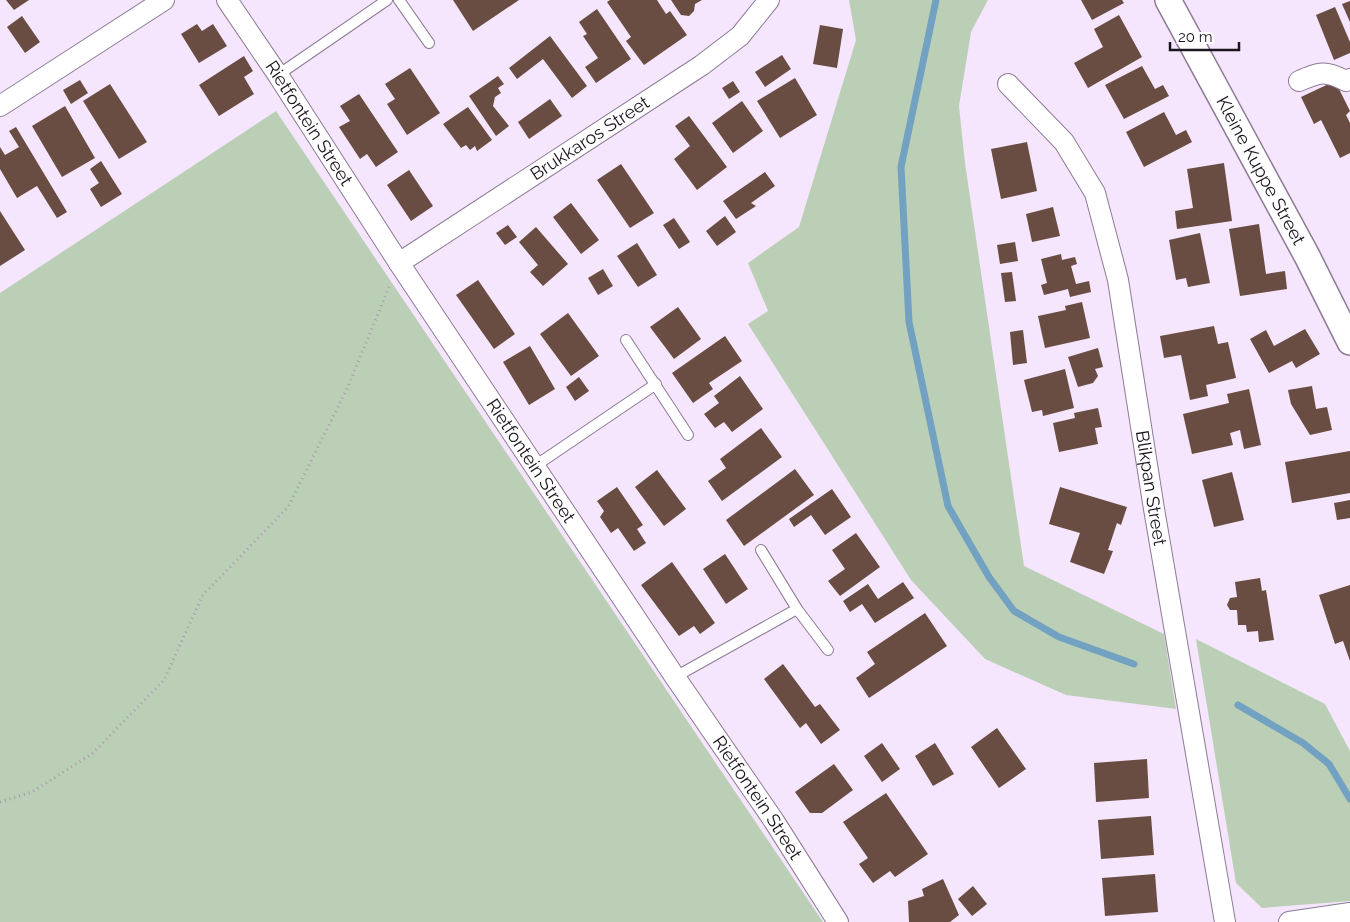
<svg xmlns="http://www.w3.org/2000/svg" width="1350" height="922" viewBox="0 0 1350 922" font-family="Raleway,sans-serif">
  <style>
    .green { fill: #bbcfb6 }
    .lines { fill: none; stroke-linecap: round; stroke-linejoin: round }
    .stream { stroke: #73a1c1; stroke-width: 7 }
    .building { fill: #694c42 }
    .service-casing { stroke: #8c7b95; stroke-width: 12 }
    .minor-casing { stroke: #8c7b95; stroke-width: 22 }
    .tertiary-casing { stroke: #8c7b95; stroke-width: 28 }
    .path { stroke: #a69aac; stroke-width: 3; stroke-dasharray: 1 4; stroke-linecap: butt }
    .service { stroke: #fff; stroke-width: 10 }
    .minor { stroke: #fff; stroke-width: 20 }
    .tertiary { stroke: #fff; stroke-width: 25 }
    .labels { text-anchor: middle; stroke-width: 5; stroke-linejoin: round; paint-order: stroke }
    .street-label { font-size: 18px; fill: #1b151e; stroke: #fff }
  </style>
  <rect width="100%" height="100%" fill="#f5e6fd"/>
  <g class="green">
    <path d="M849 0H988L971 32 959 106 965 163 1024 566 1164 634 1176 709 1066 695 985 659 911 580 748 324 768 311 748 263 799 227 856 40Z"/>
    <path d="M276 111 823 922H0V293Z"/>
    <path d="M1196 639 1325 704 1350 751V901L1262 908 1236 883Z"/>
  </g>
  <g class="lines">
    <g class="stream">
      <path d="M936 0 901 167 909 322 948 506 989 577 1014 611 1059 637 1134 664"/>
      <path d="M1238 705 1303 743 1329 764 1350 799"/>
    </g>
  </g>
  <g class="building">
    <path d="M6 0H29L14 10Z"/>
    <path d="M453 0H519L473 31Z"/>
    <path d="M610 0H657L666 14 670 11 687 35 644 65 626 41 631 37 607 2Z"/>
    <path d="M671 0H702L695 4 694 11 689 16 681 15Z"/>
    <path d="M1081 0H1122L1124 3 1092 20Z"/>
    <path d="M1350 1V22L1342 4Z"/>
    <path d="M1335 7 1350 42V53L1334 60 1316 15Z"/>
    <path d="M597 9 631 59 596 83 585 67 598 58 583 36 587 34 579 22Z"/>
    <path d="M1119 15 1142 57 1088 88 1074 63 1103 47 1094 29Z"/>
    <path d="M22 16 40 42 25 53 7 27Z"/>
    <path d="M197 24 202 31 213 24 227 46 199 63 181 34Z"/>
    <path d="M820 25 843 29 837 68 813 64Z"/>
    <path d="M550 36 587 86 572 98 543 59 517 79 509 68Z"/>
    <path d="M782 55 791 69 765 87 755 72Z"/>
    <path d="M244 56 253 71 244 77 254 94 219 116 199 85Z"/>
    <path d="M1142 66 1155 89 1163 85 1169 96 1124 119 1105 85Z"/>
    <path d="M410 68 440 113 407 135 387 104 395 99 385 84Z"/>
    <path d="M498 76 504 84 498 88 501 93 495 97 493 106 509 126 496 136 469 96Z"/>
    <path d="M795 78 817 115 780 138 757 101Z"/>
    <path d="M80 80 88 93 71 104 63 90Z"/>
    <path d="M733 81 740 92 729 99 722 88Z"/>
    <path d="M1335 81 1350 111 1346 115 1350 123V153L1340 158 1321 120 1314 124 1301 97Z"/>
    <path d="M110 84 147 142 119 159 83 101Z"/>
    <path d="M359 94 398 152 376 167 367 154 360 159 339 127 350 121 340 106Z"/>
    <path d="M550 99 562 116 529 139 518 122Z"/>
    <path d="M742 101 763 131 733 153 712 123Z"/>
    <path d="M65 106 95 158 62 177 32 126Z"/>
    <path d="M468 107 492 140 477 151 475 146 470 150 466 145 461 148 443 124Z"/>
    <path d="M1164 112 1176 135 1186 130 1192 142 1144 167 1126 132Z"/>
    <path d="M689 116 727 167 697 190 674 159 690 146 675 126Z"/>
    <path d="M16 127 67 212 57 218 37 186 17 198 0 169V147L5 155 19 147 9 131Z"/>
    <path d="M1027 142 1037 191 1001 199 991 149Z"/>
    <path d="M101 161 122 194 101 207 90 189 99 183 90 169Z"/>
    <path d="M1224 163 1232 221 1177 229 1175 211 1193 208 1187 169Z"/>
    <path d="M621 164 654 213 630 228 597 180Z"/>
    <path d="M409 170 433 206 411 221 387 185Z"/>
    <path d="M765 172 775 186 751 203 756 206 736 219 723 201Z"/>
    <path d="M571 203 599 240 581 254 553 217Z"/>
    <path d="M1053 207 1060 236 1032 242 1026 214Z"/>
    <path d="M0 211 25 250 0 266Z"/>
    <path d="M725 216 736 232 717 246 706 231Z"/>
    <path d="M674 218 690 242 679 249 663 225Z"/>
    <path d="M1259 224 1266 274 1285 271 1287 289 1240 296 1229 229Z"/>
    <path d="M508 225 517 237 505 245 496 233Z"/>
    <path d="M536 227 568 264 543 286 530 272 538 265 519 242Z"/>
    <path d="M1200 233 1210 283 1188 287 1186 278 1176 280 1169 240Z"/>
    <path d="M1015 242 1018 261 1000 264 997 245Z"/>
    <path d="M637 243 657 275 638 287 617 256Z"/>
    <path d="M1061 254 1062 260 1075 257 1077 264 1071 266 1076 284 1089 281 1091 292 1070 297 1068 289 1044 295 1041 285 1047 283 1041 259Z"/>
    <path d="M603 269 613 286 598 295 588 278Z"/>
    <path d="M1012 272 1016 301 1005 302 1001 273Z"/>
    <path d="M478 280 515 334 494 349 456 295Z"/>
    <path d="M1082 302 1090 338 1045 348 1038 316 1066 310 1065 306Z"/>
    <path d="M678 307 701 339 674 359 650 327Z"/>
    <path d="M568 313 599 356 571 376 540 334Z"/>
    <path d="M1214 326 1218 344 1228 342 1236 378 1206 385 1208 396 1190 400 1181 355 1164 358 1160 336Z"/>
    <path d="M1305 329 1320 354 1296 368 1292 361 1269 373 1250 339 1266 330 1274 346Z"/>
    <path d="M1023 330 1027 363 1013 365 1010 332Z"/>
    <path d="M725 336 742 361 709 383 713 389 693 403 672 373Z"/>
    <path d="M530 346 555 389 529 405 503 362Z"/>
    <path d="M1098 348 1103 367 1095 369 1098 376 1093 383 1078 387 1068 357Z"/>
    <path d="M1065 369 1074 408 1043 416 1042 410 1032 412 1024 380Z"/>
    <path d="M740 376 763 409 732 432 724 422 715 428 704 414 719 403 714 396Z"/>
    <path d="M579 377 589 391 575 401 566 387Z"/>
    <path d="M1312 386 1316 409 1327 407 1332 430 1310 435 1291 404 1288 390Z"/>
    <path d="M1249 389 1261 445 1244 449 1240 430 1230 433 1233 445 1192 454 1183 414 1229 403 1227 394Z"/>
    <path d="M1098 408 1102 427 1095 428 1098 444 1059 452 1053 423 1075 418 1074 413Z"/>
    <path d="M761 428 782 457 722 501 708 481 726 468 720 459Z"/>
    <path d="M1350 451V493L1292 503 1285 462Z"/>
    <path d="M795 469 814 495 744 546 726 520Z"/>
    <path d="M657 470 686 509 664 526 635 487Z"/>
    <path d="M1232 472 1244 520 1214 527 1202 480Z"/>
    <path d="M617 487 643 525 637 529 646 543 634 551 618 528 611 533 600 517 604 511 597 501Z"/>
    <path d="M1060 487 1127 507 1121 525 1117 523 1108 550 1113 551 1104 574 1070 562 1080 533 1049 524Z"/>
    <path d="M832 489 851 517 825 535 811 515 794 527 789 519Z"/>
    <path d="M1350 500V518L1337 520 1334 503Z"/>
    <path d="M856 533 880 567 840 596 828 581 845 569 832 550Z"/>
    <path d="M725 554 748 589 726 604 703 569Z"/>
    <path d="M672 562 715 623 700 634 694 626 679 636 641 585Z"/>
    <path d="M1260 578 1262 591 1266 590 1274 640 1259 642 1258 631 1247 632 1246 625H1238L1237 610H1230L1227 605 1230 598 1237 597 1235 582Z"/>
    <path d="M903 582 914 598 875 623 862 604 850 612 843 601 868 584 878 599Z"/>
    <path d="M1350 585V661L1343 641 1335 644 1319 595Z"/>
    <path d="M925 613 947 646 869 698 856 678 875 664 867 652Z"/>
    <path d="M783 664 815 707 820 704 840 730 821 744 806 723 800 728 764 679Z"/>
    <path d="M997 728 1026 769 999 788 971 747Z"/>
    <path d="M882 743 900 769 882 782 864 756Z"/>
    <path d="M935 743 954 774 933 786 915 756Z"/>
    <path d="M1147 759 1149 798 1096 802 1094 763Z"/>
    <path d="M834 764 853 790 822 813H810L795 792Z"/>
    <path d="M886 793 928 854 895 877 890 871 873 883 859 864 868 858 843 822Z"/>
    <path d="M1151 816 1154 855 1101 859 1098 820Z"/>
    <path d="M1155 874 1158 912 1105 916 1102 878Z"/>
    <path d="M943 879 959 915 950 922H909L908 901 924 896 922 889Z"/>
    <path d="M973 886 987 904 972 916 958 899Z"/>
  </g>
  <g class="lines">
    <defs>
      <g id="service">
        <path d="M399 0 429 43"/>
        <path d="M278 75 387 0"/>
        <path d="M626 340 688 435"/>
        <path d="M535 466 656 384"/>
        <path d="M761 550 797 609 828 650"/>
        <path d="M675 677 797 609"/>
      </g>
      <g id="minor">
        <path id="s1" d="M227 0 278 75 399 263 675 677 774 821 838 922"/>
        <path d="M1299 81C1320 72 1325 70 1346 81L1350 79"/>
        <path id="s2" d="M1008 84 1064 142 1095 193 1118 280 1154 509 1225 922"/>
        <path d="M0 106 164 0"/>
        <path id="s3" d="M399 263 702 65 740 36 769 0"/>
        <path d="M1289 922 1350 913"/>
      </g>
      <g id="tertiary">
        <path id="s4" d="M1168 0 1307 256 1350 342"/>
      </g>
    </defs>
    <use href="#service" class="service-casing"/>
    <use href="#minor" class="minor-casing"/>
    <use href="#tertiary" class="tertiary-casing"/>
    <path class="path" d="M0 802 32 792 93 753 164 680 203 595 288 507 347 389 389 287"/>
    <use href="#service" class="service"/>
    <use href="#minor" class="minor"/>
    <use href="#tertiary" class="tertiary"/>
  </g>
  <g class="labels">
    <g class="street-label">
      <text dy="6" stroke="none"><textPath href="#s1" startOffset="148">Rietfontein Street</textPath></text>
      <text dy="6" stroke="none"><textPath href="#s3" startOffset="228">Brukkaros Street</textPath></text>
      <text dy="6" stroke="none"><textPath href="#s4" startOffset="194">Kleine Kuppe Street</textPath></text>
      <text dy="6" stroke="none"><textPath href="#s1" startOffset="552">Rietfontein Street</textPath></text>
      <text dy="6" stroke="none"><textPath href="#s2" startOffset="441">Blikpan Street</textPath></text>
      <text dy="6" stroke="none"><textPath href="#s1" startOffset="958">Rietfontein Street</textPath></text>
    </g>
  </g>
  <path d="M1170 42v8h69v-8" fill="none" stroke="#1b151e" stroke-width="2.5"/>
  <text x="1178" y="42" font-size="15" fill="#1b151e" stroke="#ffffff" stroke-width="4" paint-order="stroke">20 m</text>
</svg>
